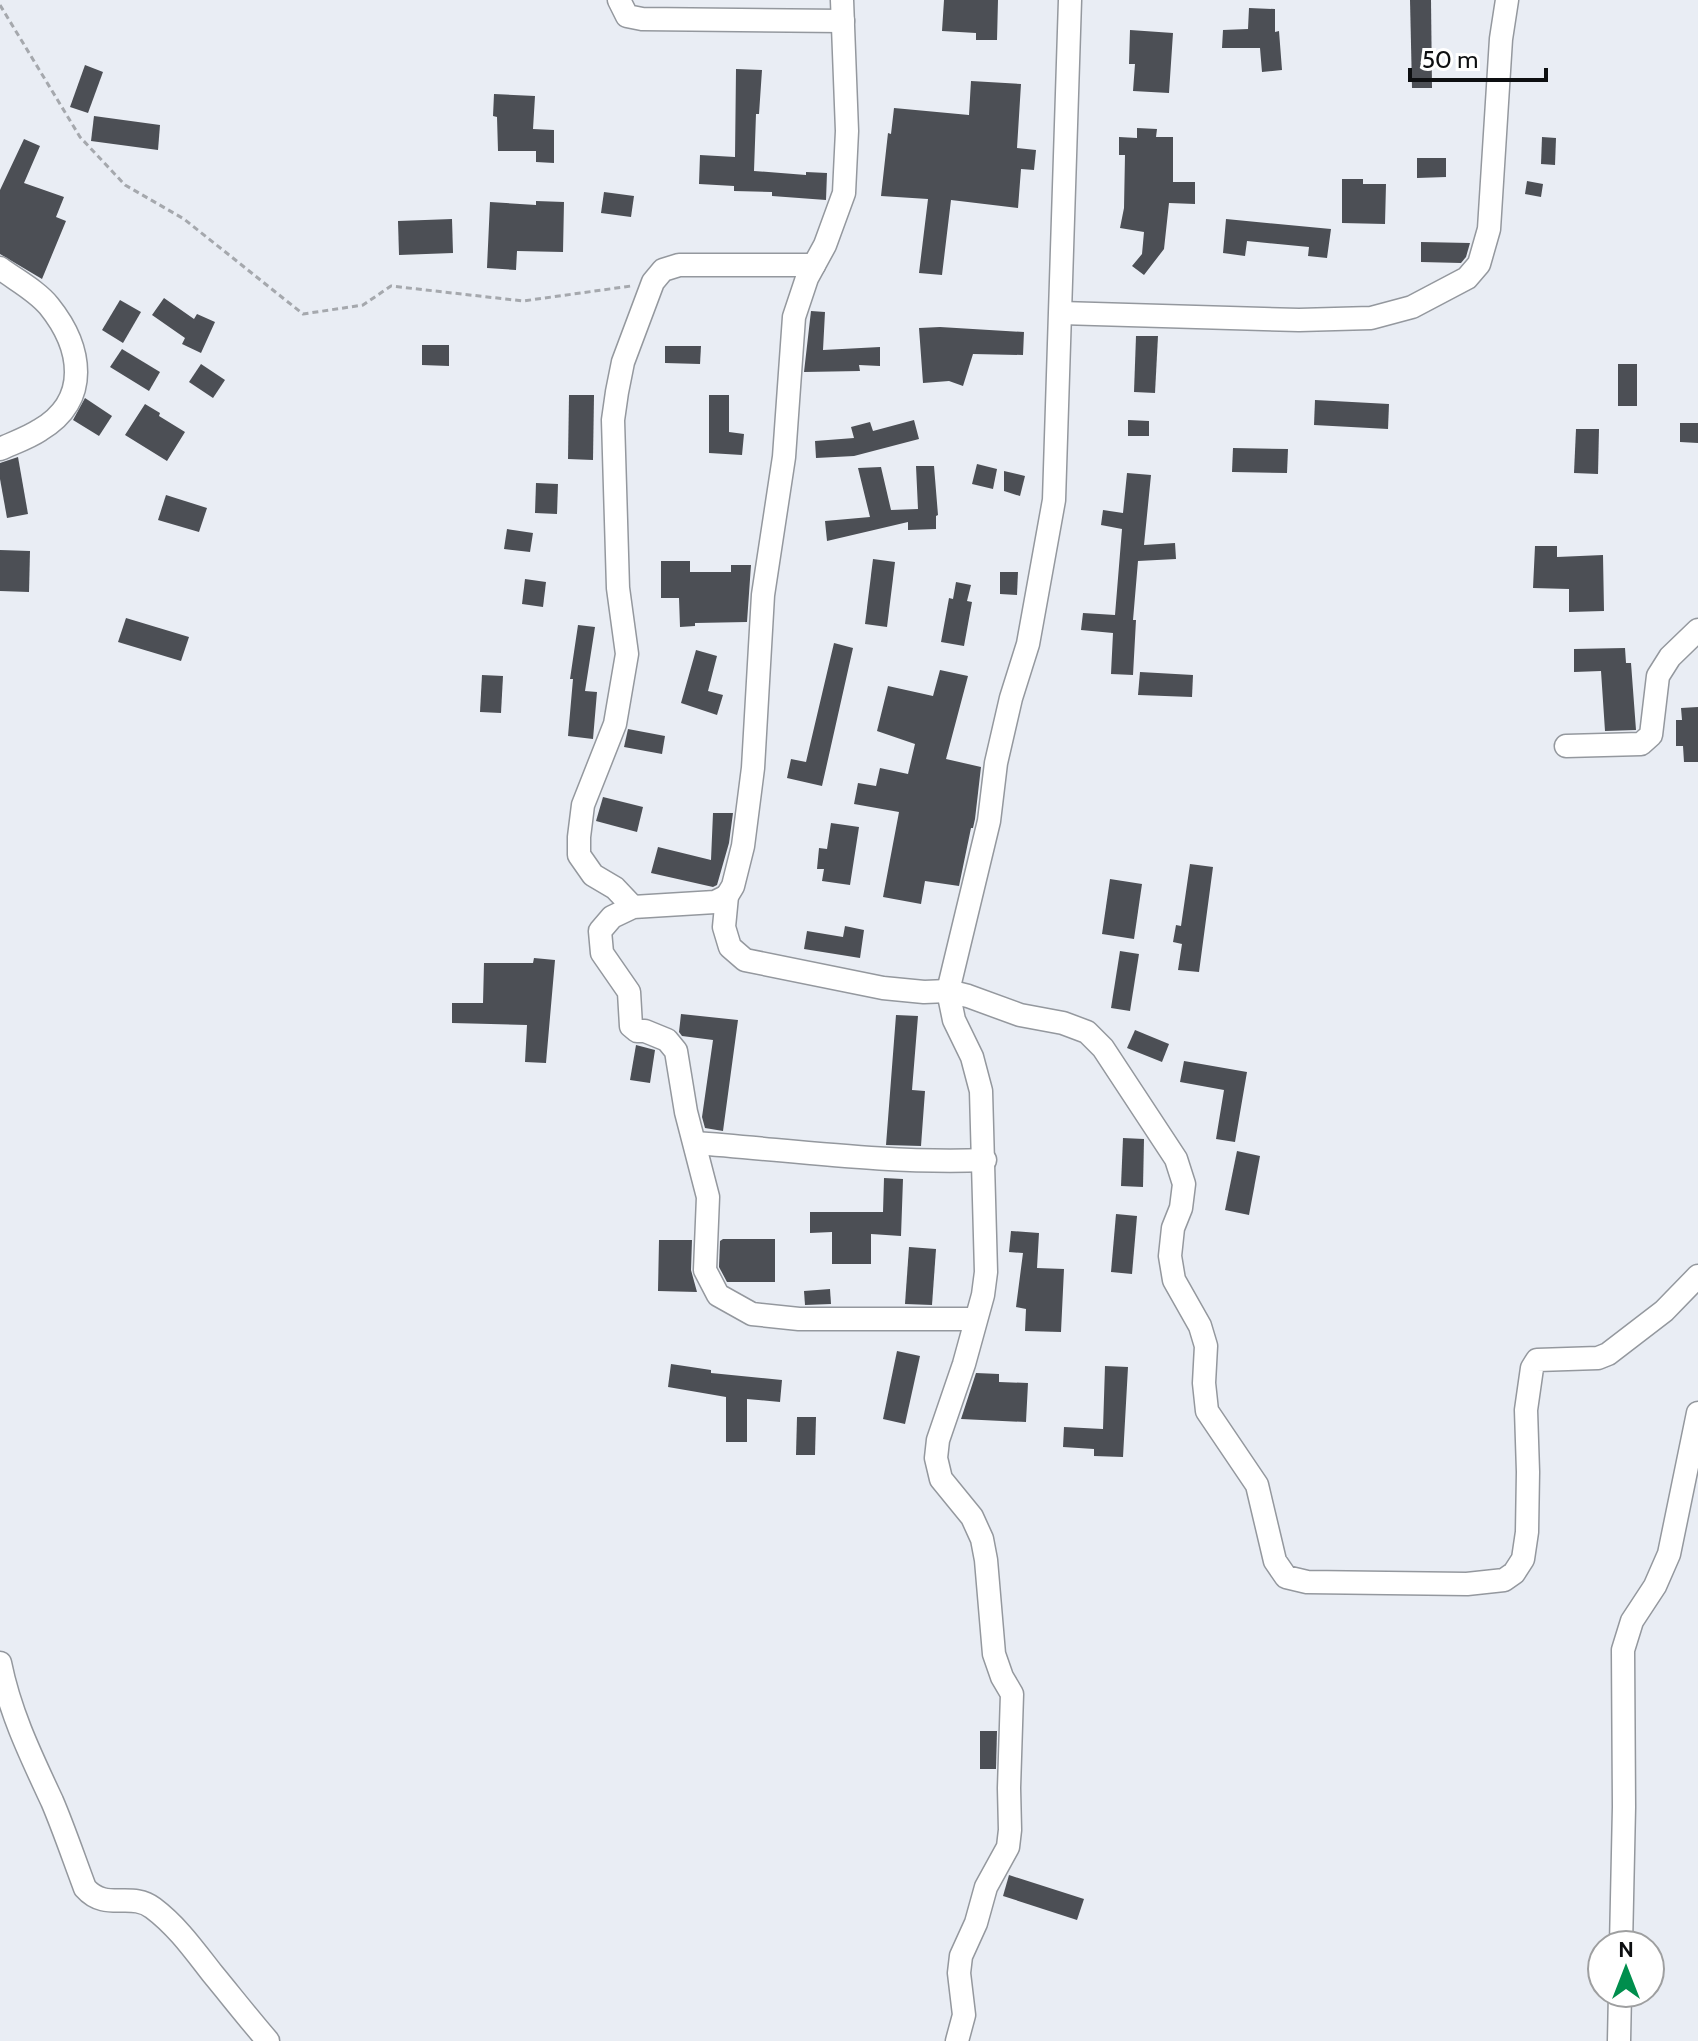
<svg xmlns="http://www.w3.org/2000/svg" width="1698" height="2041" viewBox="0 0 1698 2041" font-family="Cabin,sans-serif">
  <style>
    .building { fill: #4c4f55 }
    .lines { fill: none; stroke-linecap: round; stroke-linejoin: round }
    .minor-casing { stroke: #94989e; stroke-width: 25 }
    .path { stroke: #a5a8ad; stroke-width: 3; stroke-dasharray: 6 4; stroke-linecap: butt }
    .minor { stroke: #fff; stroke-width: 22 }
  </style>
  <rect width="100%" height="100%" fill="#e9edf4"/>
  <g class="building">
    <path d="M944 0H998L997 40H976V33L942 31Z"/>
    <path d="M1410 0H1431L1432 88H1412Z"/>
    <path d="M1249 8 1275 9V32L1279 31 1282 70 1262 72 1260 48H1222L1223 30 1248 29Z"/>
    <path d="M1130 30 1173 33 1169 93 1133 91 1135 64H1129Z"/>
    <path d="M85 65 103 72 88 113 70 107Z"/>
    <path d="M736 69 762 70 759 114H756L754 171 806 175V172L827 173 826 200 772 196V192L734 191V186L699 184 700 155 735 157Z"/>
    <path d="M971 81 1021 84 1017 148 1036 150 1034 170 1021 169 1018 208 951 200 942 275 919 273 928 199 881 196 888 133 891 134 894 108 969 115Z"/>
    <path d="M494 94 535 96 533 129 554 130V163L536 162V151H498L497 117 493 116Z"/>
    <path d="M94 116 160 125 158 150 91 141Z"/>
    <path d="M1137 128 1157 129 1156 137H1173V182H1195V204L1169 203 1164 249 1144 275 1132 266 1142 254 1144 232 1120 228 1124 208 1125 155H1119V137L1137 138Z"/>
    <path d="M1542 137 1556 138 1555 165 1541 164Z"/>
    <path d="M24 139 40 146 24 183 64 197 56 217 66 221 42 279 0 254V190Z"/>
    <path d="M1417 158H1446V177L1417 178Z"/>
    <path d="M1342 179H1363V184H1386L1385 224 1342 223Z"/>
    <path d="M1527 181 1543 184 1541 197 1525 194Z"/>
    <path d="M604 192 634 196 631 217 601 213Z"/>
    <path d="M536 201 564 202 563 252 517 251 516 270 487 268 490 202 536 205Z"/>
    <path d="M452 219 453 253 399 255 398 221Z"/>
    <path d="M1226 219 1331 229 1327 258 1308 256 1309 247 1247 241 1245 256 1223 253Z"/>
    <path d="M1421 242 1470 243 1466 257 1461 263 1421 262Z"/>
    <path d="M164 298 194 319 197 314 215 322 201 353 182 344 185 338 152 315Z"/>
    <path d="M120 300 141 312 123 343 102 330Z"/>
    <path d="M811 311 825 312 823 350 880 347V366L859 365 860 371 804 372Z"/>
    <path d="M940 327 1024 332 1023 355 973 354 963 386 949 381 923 383 919 328Z"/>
    <path d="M1136 336H1158L1155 393 1134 392Z"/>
    <path d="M422 345H449V366L422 365Z"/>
    <path d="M665 346H701L700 364 665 363Z"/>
    <path d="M122 349 160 372 149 391 110 367Z"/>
    <path d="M201 364 225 380 213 398 189 382Z"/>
    <rect x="1618" y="364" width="19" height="42"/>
    <path d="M569 395H594L593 460 568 459Z"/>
    <path d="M709 395H729V432L744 434 742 455 709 453Z"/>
    <path d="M85 398 112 416 99 436 73 420Z"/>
    <path d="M1315 400 1389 404 1388 429 1314 425Z"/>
    <path d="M145 404 160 413 159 416 185 432 167 461 125 435Z"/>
    <path d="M914 420 919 439 854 456 816 458 815 441 854 438 851 427 870 422 873 431Z"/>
    <path d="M1128 420 1149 421V436H1128Z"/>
    <path d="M1680 423H1698V443L1680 442Z"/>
    <path d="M1576 429H1599L1598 474 1574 473Z"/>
    <path d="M1233 448 1288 449 1287 473 1232 472Z"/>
    <path d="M18 457 28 514 7 518 0 479V463Z"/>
    <path d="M977 464 997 469 993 489 972 484Z"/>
    <path d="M916 466H934L938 515 936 516V529L908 530V522L827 541 825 521 870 517 858 468 881 467 891 510 918 509Z"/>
    <path d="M1004 471 1025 476 1020 496 1004 491Z"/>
    <path d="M1127 473 1151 475 1144 545 1175 543 1176 559 1138 561 1133 620H1136L1133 675 1111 674 1113 633 1081 630 1083 613 1115 615 1122 529 1101 525 1103 510 1123 513Z"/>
    <path d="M536 483 558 484 557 514 535 513Z"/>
    <path d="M166 495 207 508 199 532 158 520Z"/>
    <path d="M507 529 533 533 530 552 504 549Z"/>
    <path d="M1535 546H1557V557L1603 555 1604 611 1569 612V589L1533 588Z"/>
    <path d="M0 550 30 551 29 592 0 591Z"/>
    <path d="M873 559 895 562 887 627 865 624Z"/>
    <path d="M661 561H690V572H731V565H751L747 622 695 623V626L680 627 679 598H661Z"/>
    <path d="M1000 572H1018L1017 595 1000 594Z"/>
    <path d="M525 579 546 582 543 607 522 604Z"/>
    <path d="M956 582 971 585 967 601 972 602 964 646 941 642 949 598 953 599Z"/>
    <path d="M126 618 189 637 181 661 118 642Z"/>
    <path d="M578 625 595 627 585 691 597 692 593 739 568 736 573 679H570Z"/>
    <path d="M834 643 853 648 822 786 787 778 791 759 806 762Z"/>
    <path d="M1625 648 1626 663H1631L1636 730 1605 731 1601 671 1574 672V649Z"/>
    <path d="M696 650 717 656 708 691 723 695 717 715 681 703Z"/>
    <path d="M940 670 968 676 946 759 981 767 975 819 973 828H971L959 886 925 881 921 904 883 897 899 812 854 804 858 783 876 786 880 768 908 774 915 744 877 731 888 686 933 696Z"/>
    <path d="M1140 672 1193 675 1192 697 1138 695Z"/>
    <path d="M482 675 503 676 501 713 480 712Z"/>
    <path d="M1698 707V762H1684L1683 746H1676V720H1682L1681 708Z"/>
    <path d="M628 729 665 736 662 754 624 747Z"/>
    <path d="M603 797 643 807 637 832 596 821Z"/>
    <path d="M713 813H733L729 843 717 885 713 887 651 873 658 847 711 860Z"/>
    <path d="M831 823 859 827 850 885 822 881 824 869H817L819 848 827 849Z"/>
    <path d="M1190 864 1213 867 1199 972 1178 970 1182 944 1173 942 1176 925 1181 926Z"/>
    <path d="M1110 879 1142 884 1134 939 1102 934Z"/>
    <path d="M845 926 864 930 860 958 804 949 807 931 843 937Z"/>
    <path d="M1120 951 1139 954 1130 1011 1111 1008Z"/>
    <path d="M534 958 555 960 546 1063 525 1062 527 1025 452 1023V1003H483L484 963H533Z"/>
    <path d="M681 1014 738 1020 723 1131 705 1128 702 1117 713 1040 682 1036 679 1032Z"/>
    <path d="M896 1015 918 1016 912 1090 925 1091 921 1146 886 1145Z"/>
    <path d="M1135 1030 1169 1044 1162 1062 1127 1048Z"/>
    <path d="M636 1045 655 1050 650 1083 630 1080Z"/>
    <path d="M1184 1061 1247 1072 1235 1142 1216 1139 1224 1090 1180 1082Z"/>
    <path d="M1123 1138 1144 1139 1143 1187 1121 1186Z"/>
    <path d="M1237 1151 1260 1156 1249 1215 1225 1210Z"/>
    <path d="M884 1178 903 1179 901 1236 871 1234V1264H832V1232L810 1233V1212H883Z"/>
    <path d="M1116 1214 1137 1216 1132 1274 1111 1272Z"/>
    <path d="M1011 1231 1039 1233 1037 1268 1064 1269 1061 1332 1025 1331 1026 1309 1016 1307 1023 1253 1009 1252Z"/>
    <path d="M723 1239H775V1282H727L719 1267 720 1241Z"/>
    <path d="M659 1240H692L691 1270 697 1292 658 1291Z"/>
    <path d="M909 1247 936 1249 932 1305 905 1304Z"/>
    <path d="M830 1289 831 1304 805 1305 804 1291Z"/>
    <path d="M897 1351 920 1356 905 1424 883 1419Z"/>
    <path d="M671 1364 711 1370V1373L782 1380 780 1402 747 1399V1442H726V1397L668 1387Z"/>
    <path d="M1105 1366 1128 1367 1123 1457 1094 1456V1449L1063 1447 1064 1427 1103 1429Z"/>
    <path d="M976 1373 999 1374V1382L1028 1383 1026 1422 961 1419Z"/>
    <path d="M797 1417H816L815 1455H796Z"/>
    <path d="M980 1731H997L996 1769H980Z"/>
    <path d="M1009 1875 1084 1899 1077 1920 1003 1896Z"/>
  </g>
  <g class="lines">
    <defs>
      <g id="minor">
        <path d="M619 0 627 16 642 19 843 21"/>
        <path d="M842 0 847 131 844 193 825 245 807 278 794 317 784 457 763 595 753 768 743 846 733 886 727 896 724 927 730 947 745 960 883 988 924 992 948 991 968 996 1020 1015 1063 1023 1087 1032 1103 1048 1176 1159 1184 1184 1181 1208 1173 1228 1170 1256 1174 1280 1200 1326 1206 1346 1204 1383 1207 1411 1257 1485 1275 1561 1286 1577 1307 1582 1467 1584 1504 1580 1514 1573 1523 1559 1527 1532 1528 1472 1526 1410 1532 1368 1537 1360 1598 1358 1608 1354 1664 1311 1698 1276"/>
        <path d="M0 268C16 280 37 291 49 306 82 347 91 400 40 430 28 438 13 443 0 449"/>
        <path d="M1061 313 1299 320 1371 318 1412 307 1467 278 1479 264 1489 229 1501 39 1507 0"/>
        <path d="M1566 746 1641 744 1651 735 1658 676 1670 657 1698 630"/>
        <path d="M727 896 715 902 633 907 612 917 600 931 602 953 629 992 631 1026 637 1031H645L667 1040 676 1051 686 1112 708 1197 705 1270 718 1295 752 1314 799 1319H975"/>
        <path d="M633 907 615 888 593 875 579 855V837L583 805 615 724 627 654 618 588 613 420 617 392 623 362 653 282 663 270 679 265H814"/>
        <path d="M695 1143C791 1150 888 1164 985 1160"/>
        <path d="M0 1663C10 1713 31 1756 52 1801 64 1829 74 1859 85 1888 106 1912 131 1891 153 1908 177 1926 194 1950 212 1973 231 1996 249 2019 268 2041"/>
        <path d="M1621 1945 1624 1807 1623 1650 1632 1621 1655 1586 1669 1554 1698 1413"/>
        <path d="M957 2041 964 2015 959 1973 961 1956 976 1923 986 1887 1008 1847 1010 1830 1009 1788 1012 1694 1002 1677 994 1654 986 1560 982 1539 972 1517 941 1479 936 1458 938 1440 964 1364 983 1295 986 1272 981 1091 972 1057 954 1020 948 991 989 821 996 763 1011 698 1028 644 1054 500 1070 0"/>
        <path d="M1619 2041 1620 1993"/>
      </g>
    </defs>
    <use href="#minor" class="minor-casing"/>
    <path class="path" d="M0 5 80 137 125 185 184 219 303 314 363 305 391 286 523 301 631 286"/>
    <use href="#minor" class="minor"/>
  </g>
  <g transform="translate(1626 1969)"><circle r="38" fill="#ffffff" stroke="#9e9fa0" stroke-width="2"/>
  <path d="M0-6L14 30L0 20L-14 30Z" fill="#008e4d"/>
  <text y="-12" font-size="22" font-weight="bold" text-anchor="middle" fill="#0d0f11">N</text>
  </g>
  <path d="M1410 68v12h136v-12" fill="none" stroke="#0d0f11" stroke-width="4"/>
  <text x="1422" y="68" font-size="24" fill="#0d0f11" stroke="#ffffff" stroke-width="6" paint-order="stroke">50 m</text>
</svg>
